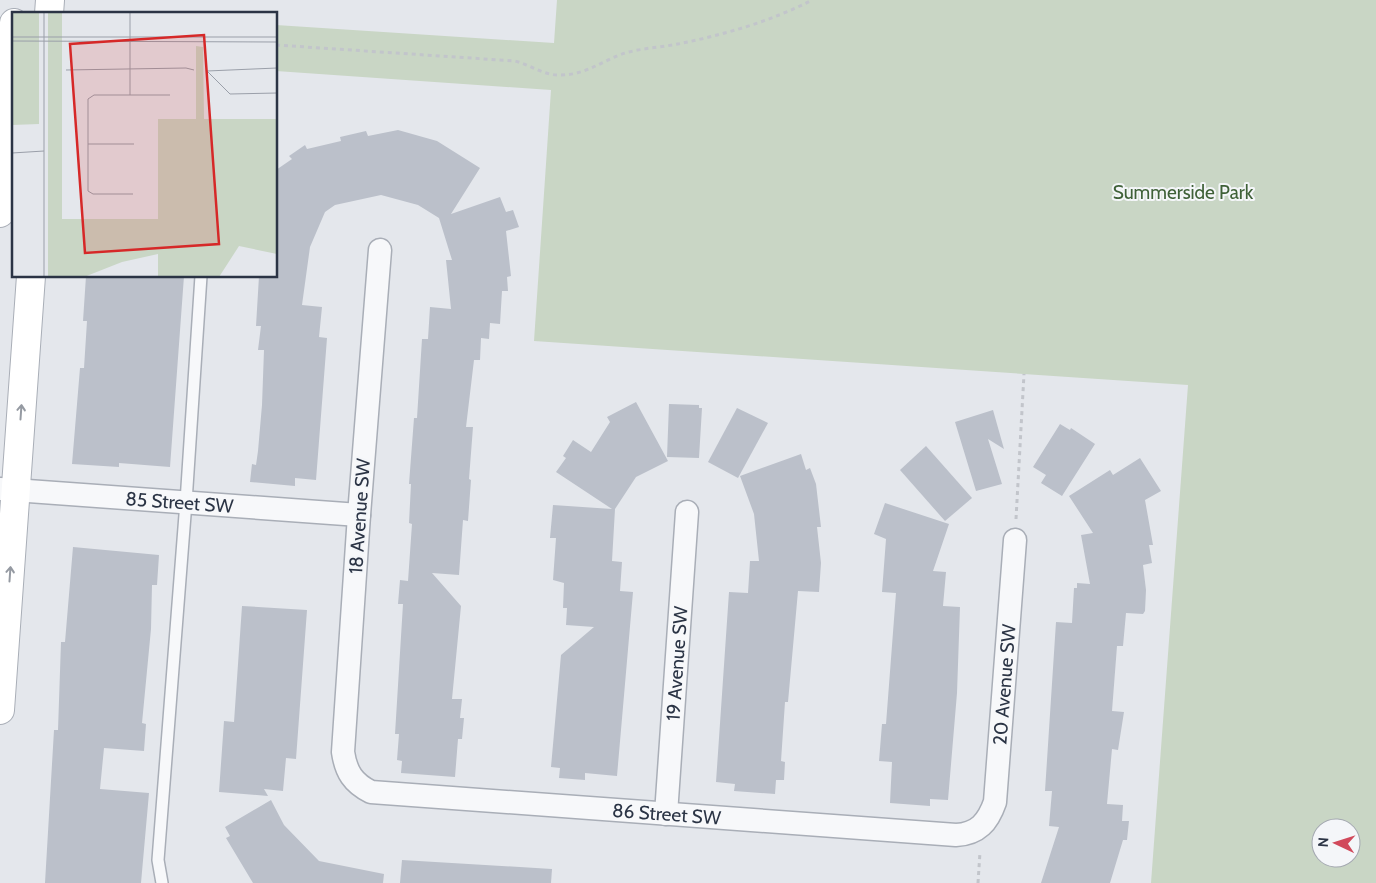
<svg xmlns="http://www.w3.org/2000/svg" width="1376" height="883" viewBox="0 0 1376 883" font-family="Cabin,sans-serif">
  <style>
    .green { fill: #c9d6c5; fill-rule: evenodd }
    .building { fill: #bbc0ca }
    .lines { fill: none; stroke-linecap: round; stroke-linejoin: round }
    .lane-casing { stroke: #a9aeb7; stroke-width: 14 }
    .street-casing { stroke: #a9aeb7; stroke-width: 25 }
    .secondary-casing { stroke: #a9aeb7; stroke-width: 30 }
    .path { stroke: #c2c5cb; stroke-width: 3; stroke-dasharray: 4 4; stroke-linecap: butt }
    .lane { stroke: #f7f8fa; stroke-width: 11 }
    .street { stroke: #f7f8fa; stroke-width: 22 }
    .secondary { stroke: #fff; stroke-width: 28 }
    .oneway { stroke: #959aa2 }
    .labels { text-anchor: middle; stroke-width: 4; stroke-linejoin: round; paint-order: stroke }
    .park-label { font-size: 19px; fill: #3f6138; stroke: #f4f6f9 }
    .street-label { font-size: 19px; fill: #2b3445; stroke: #f4f6f9 }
    .inset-road { fill: none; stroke: #9a9fa9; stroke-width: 1 }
    .view { fill: #d62828; fill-opacity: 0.15; stroke: #d62828; stroke-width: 2.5 }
    .inset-edge { fill: none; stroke: #2b3445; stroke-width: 2.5 }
  </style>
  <rect width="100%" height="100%" fill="#e4e7ec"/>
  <path class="green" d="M557 0H1376V883H1151L1188 385 534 341 551 90 276 71V25L554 43ZM1321 828H1351V858H1321Z"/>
  <g class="building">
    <path d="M398 130 437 141 480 168 451 214 500 197 506 212 513 210 519 227 506 231 511 276 507 277 508 291H502L500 324 490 323 489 339 481 338 480 360H474L466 427H473L469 479 471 480 468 521 463 520 459 575 432 573 461 606 452 699H462L460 718H464L462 739H458L455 777 401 773 402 761 397 760 399 734H395L403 604H398L400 580 408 581 412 524 409 523 411 484H409L414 418H417L422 339H428L430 307 451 309 446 260H452L439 218 418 205 381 195 335 205 325 212 310 247 302 305 322 307 319 337 327 338 316 480 295 478V486L250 482 252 464 256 465 258 451 262 405 264 350H258L261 326H256L259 276H276V170L292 159 289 156 305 145 307 149 341 141 340 137 366 131 368 136Z"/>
    <path d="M86 276H184L170 467 119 463V467L72 464 80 368H84L87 321H83Z"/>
    <path d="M636 402 668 461 636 477 615 509 612 561 622 562 620 591 633 592 617 776 585 773V780L559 778 560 768 551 767 561 655 594 627 566 625 567 608H563L564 583 553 580 556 538H550L553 505 612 509 556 472 566 458 563 456 573 440 591 452 610 422 607 417Z"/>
    <path d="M669 404 699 405V408H702L699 458 667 457Z"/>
    <path d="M737 408 768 423 738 478 708 462Z"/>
    <path d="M993 410 1004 449 988 439 1002 484 976 491 955 422Z"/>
    <path d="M1060 424 1070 430 1071 428 1095 444 1062 496 1041 483 1046 475 1033 467Z"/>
    <path d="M926 446 972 498 945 521 900 470Z"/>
    <path d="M801 454 806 470 810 468 816 484 821 527H817L821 563 819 592 798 591 788 702H785L781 761 785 762 784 780H776L775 794 734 791 735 784 716 782 729 592 748 593 750 561H759L754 514 740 476Z"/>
    <path d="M1140 458 1161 491 1145 500 1153 545H1149L1152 563 1143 565 1146 590 1145 611 1143 614 1126 613 1123 646H1117L1112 711 1124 712 1118 750 1112 749 1107 804 1123 805 1122 821H1129L1127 840H1123L1110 883H1041L1059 827 1049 826 1052 791H1045L1056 622 1072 623 1074 588H1077V583L1090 584 1081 535 1093 533 1069 496 1110 470 1113 475Z"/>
    <path d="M885 503 949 524 933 571 946 572 943 606 960 607 957 693 948 800 930 799V806L890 803 892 762 879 761 882 724H886L896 593 882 592 886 539 874 534Z"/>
    <path d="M73 547 159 555 157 585H152L151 629 142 723 146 724 144 751 104 748 100 789 149 793 141 883H45L54 730H58L61 642H65Z"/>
    <path d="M242 606 307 610 296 759 286 758 283 791 264 789 268 796 219 792 224 721 234 722Z"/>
    <path d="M271 800 284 825 319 861 384 874 383 883H253L226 838 230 836 225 827Z"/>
    <path d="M402 860 552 869 551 883H400Z"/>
  </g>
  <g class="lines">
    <defs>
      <path id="lane" d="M162 883 158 860 186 502 201 276"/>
      <g id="street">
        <path id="s1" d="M380 250 359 515 343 752C346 772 353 783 371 792L956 835C978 834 988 822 995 802L1015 540"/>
        <path id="s2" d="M0 489 359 515"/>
        <path id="s3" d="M666 814 687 512"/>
      </g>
      <g id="secondary">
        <path d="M49 14 50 0"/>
        <path d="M0 213 14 23"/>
        <path d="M0 710 31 276"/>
      </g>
    </defs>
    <use href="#lane" class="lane-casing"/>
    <use href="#street" class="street-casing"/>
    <use href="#secondary" class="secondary-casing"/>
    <g class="path">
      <path d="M276 45 515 61C531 65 544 76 561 75 588 75 605 58 629 52 645 48 662 47 678 44 723 35 772 21 812 0"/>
      <path d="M1016 519 1024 374"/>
      <path d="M978 883 980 852"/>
    </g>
    <use href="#lane" class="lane"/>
    <use href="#street" class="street"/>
    <use href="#secondary" class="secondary"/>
  </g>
  <defs><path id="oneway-shaft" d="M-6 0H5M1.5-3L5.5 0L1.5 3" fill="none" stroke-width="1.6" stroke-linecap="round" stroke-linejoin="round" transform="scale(1.25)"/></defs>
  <g class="oneway">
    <use href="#oneway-shaft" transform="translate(21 412) rotate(-86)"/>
    <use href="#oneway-shaft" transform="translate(10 574) rotate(-86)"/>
  </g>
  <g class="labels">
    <g class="park-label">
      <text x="1183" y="199">Summerside Park</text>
    </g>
    <g class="street-label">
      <text dy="7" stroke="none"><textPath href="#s2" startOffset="180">85 Street SW</textPath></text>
      <text transform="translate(359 516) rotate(-86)" y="7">18 Avenue SW</text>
      <text dy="7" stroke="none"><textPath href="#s3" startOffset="151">19 Avenue SW</textPath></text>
      <text dy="7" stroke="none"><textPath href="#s1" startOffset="1314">20 Avenue SW</textPath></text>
      <text dy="7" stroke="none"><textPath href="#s1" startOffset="851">86 Street SW</textPath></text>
    </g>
  </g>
  <g transform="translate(12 12)">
    <rect width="265" height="265" fill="#e4e7ec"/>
    <path d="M0 0H27V112L0 113ZM36 0H50V207H146V107H184V34L191 35 192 107H264L265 242 227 234 207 265H146V242L110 250 72 265H36Z" fill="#c9d6c5"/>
    <path class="inset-road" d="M0 25H265M0 29 265 30M265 56 195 59 218 82 265 81M54 58 174 56 182 58M118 83V0M76 132H122M0 141 32 139M121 182H81L76 179V87L82 83H158M32 265V0"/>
    <path class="view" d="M192 23 207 232 73 241 58 32Z"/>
    <rect width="265" height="265" class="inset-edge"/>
  </g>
  <g transform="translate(1336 843) rotate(274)"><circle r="24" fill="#f4f6f9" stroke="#a4a8b1"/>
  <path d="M0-4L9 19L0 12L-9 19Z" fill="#d1495b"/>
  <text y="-8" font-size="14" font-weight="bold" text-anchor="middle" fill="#2b3445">N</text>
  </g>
</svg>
